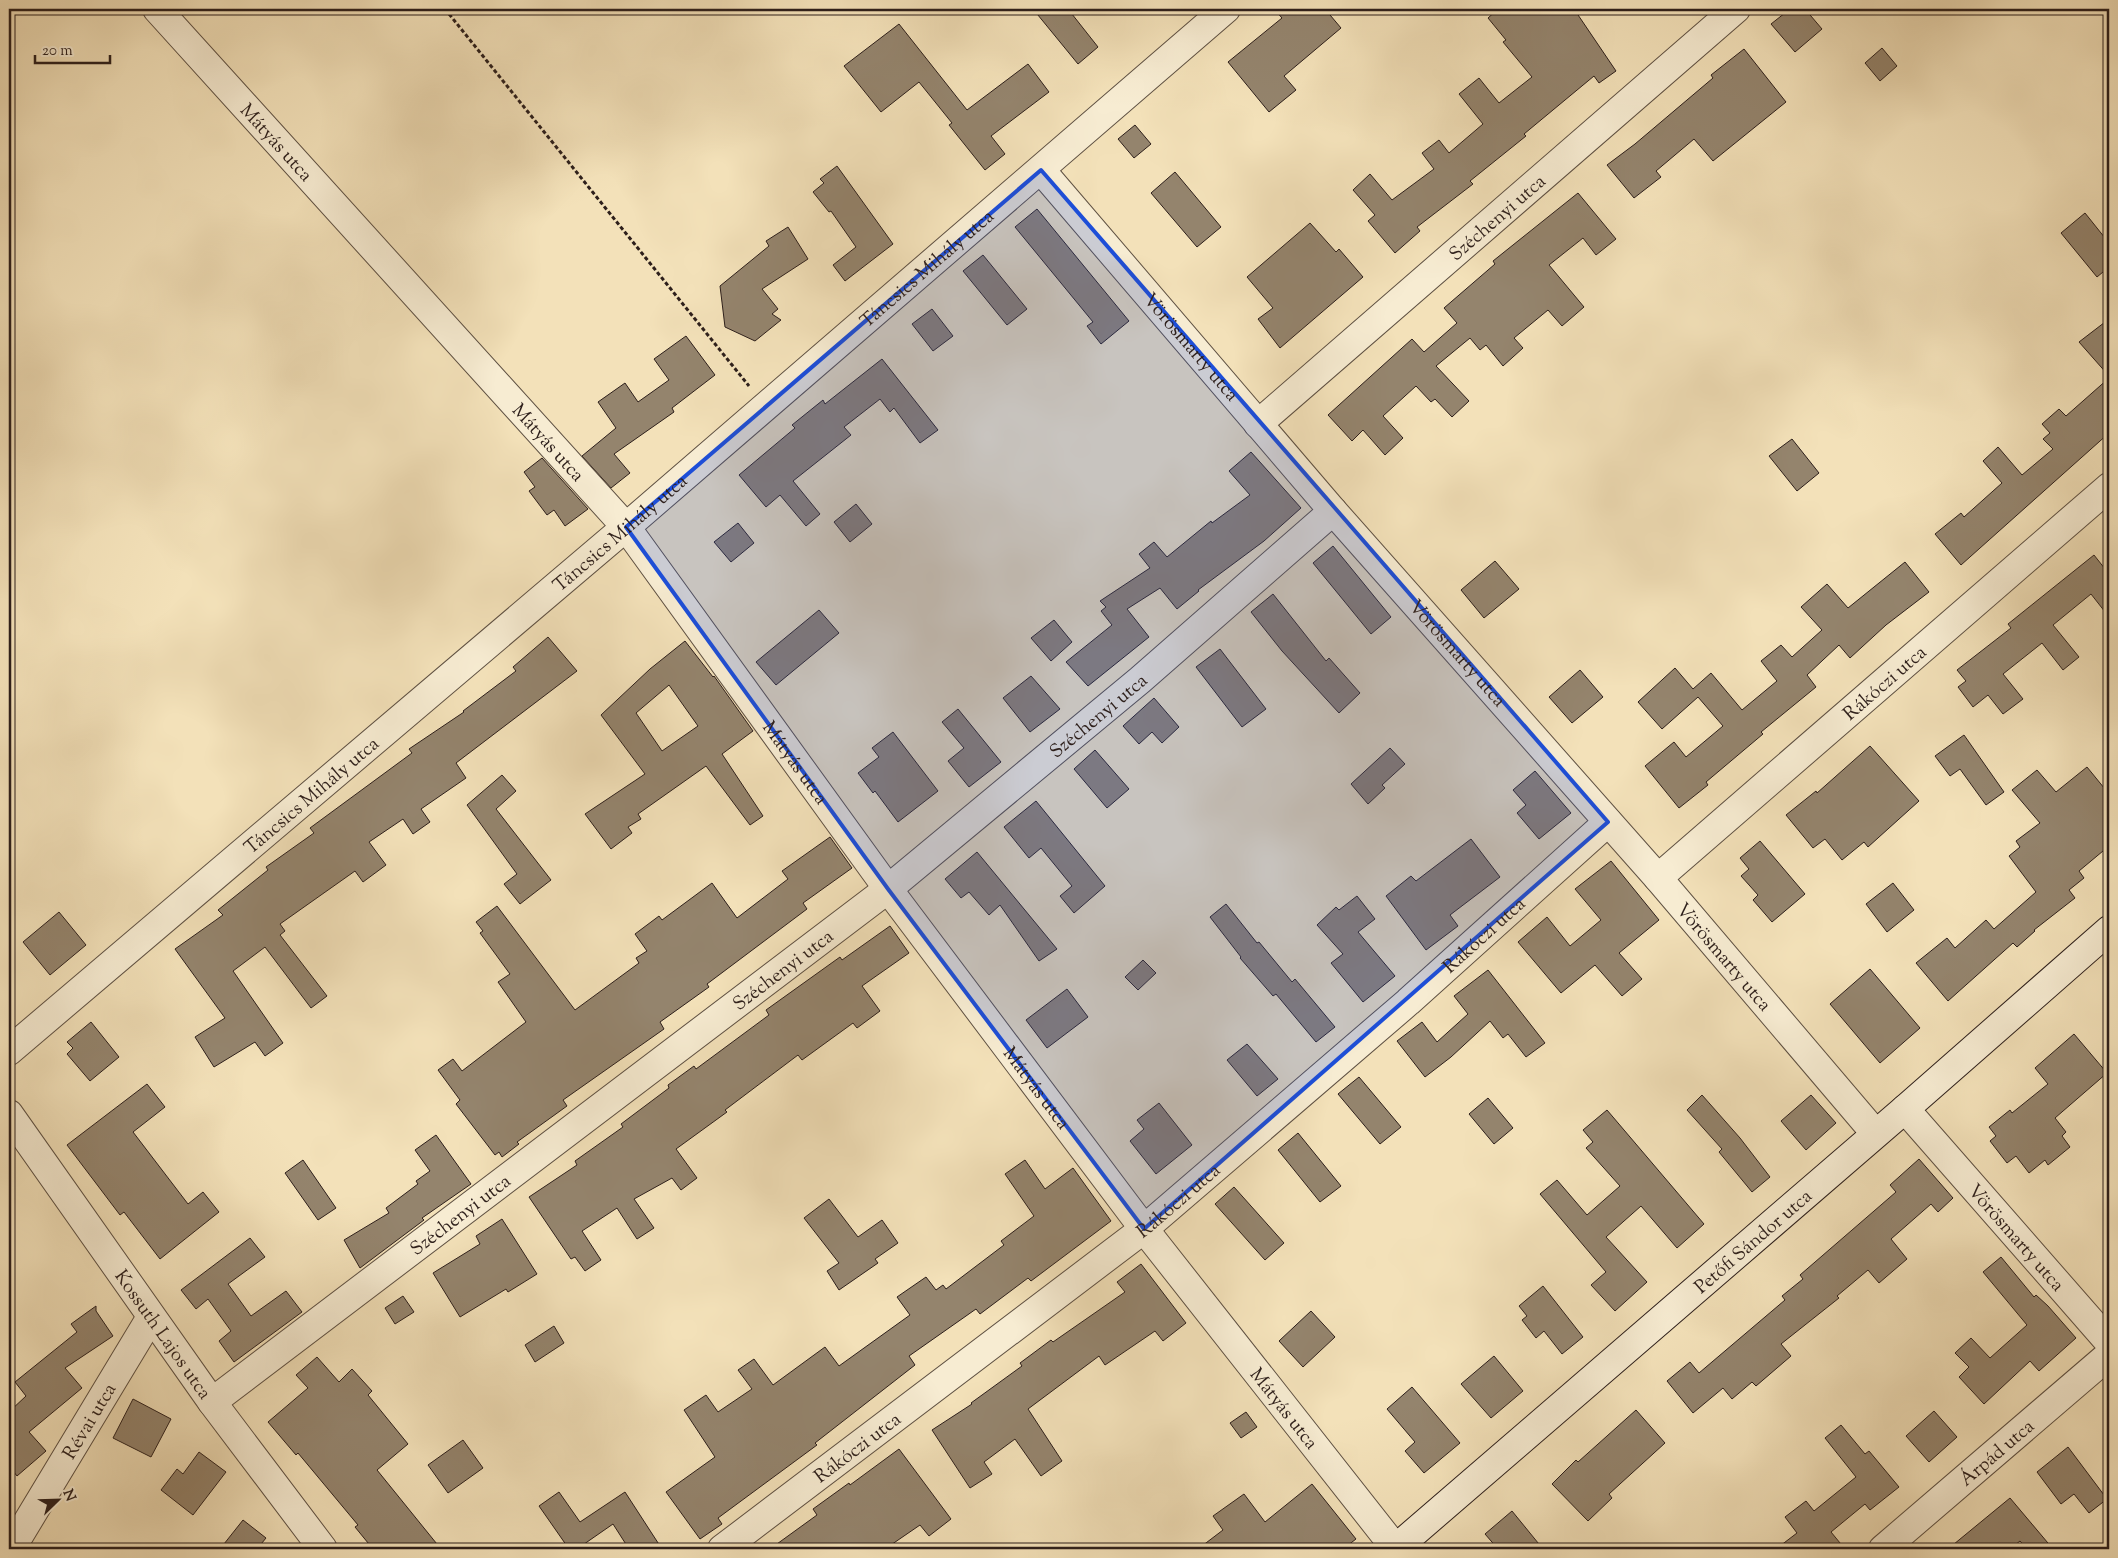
<svg xmlns="http://www.w3.org/2000/svg" width="2118" height="1558" viewBox="0 0 2118 1558" font-family="'Sorts Mill Goudy',serif">
  <style>
    .building { fill: #94846d; stroke: #2d1f1b; fill-rule: evenodd }
    .lines { fill: none; stroke-linecap: round; stroke-linejoin: round }
    .minor-casing { stroke: #5e5042; stroke-width: 30 }
    .secondary-casing { stroke: #2d1f1b; stroke-width: 30 }
    .path { stroke: #2d1f1b; stroke-width: 3; stroke-dasharray: 4 2.5; stroke-linecap: butt }
    .minor { stroke: #f7ecd2; stroke-width: 28 }
    .secondary { stroke: #f7ecd2; stroke-width: 28 }
    .marked { fill: #1d4ed8; fill-opacity: 0.2; stroke: #1d4ed8; stroke-width: 4; stroke-linejoin: round }
    .labels { text-anchor: middle; stroke-width: 5; stroke-linejoin: round; paint-order: stroke }
    .street-label { font-size: 19px; fill: #2d1f1b; stroke: #f7ecd2 }
  </style>
  <rect width="100%" height="100%" fill="#f3e1b9"/>
  <filter id="stains"><feTurbulence type="fractalNoise" baseFrequency=".004" numOctaves="4"/><feColorMatrix values="0 0 0 0 .2 0 0 0 0 .09 0 0 0 0 .02 0 0 0 .5 -.17"/></filter>
  <radialGradient id="worn" r=".72"><stop offset=".6" stop-color="#630" stop-opacity="0"/><stop offset="1" stop-color="#630" stop-opacity=".3"/></radialGradient>
  <g class="building">
    <path d="M1033 9H1068L1098 47 1078 64Z"/>
    <path d="M1274 9H1325L1341 28 1284 76 1296 90 1269 112 1228 62 1282 18Z"/>
    <path d="M1498 9H1574L1616 71 1599 83 1594 76 1524 134 1526 136 1470 181 1473 184 1417 227 1420 231 1395 253 1368 221 1375 215 1353 190 1370 174 1392 200 1434 169 1422 153 1439 140 1449 153 1483 124 1459 94 1479 78 1499 103 1532 77 1503 42 1506 40 1488 18Z"/>
    <path d="M1790 9H1805L1822 29 1795 52 1771 24Z"/>
    <path d="M899 24 967 110 1028 64 1049 92 991 136 1005 154 985 170 949 125 952 123 919 82 881 112 844 66Z"/>
    <path d="M1882 48 1897 66 1880 81 1865 63Z"/>
    <path d="M1744 49 1786 102 1713 161 1694 139 1656 171 1661 177 1634 198 1607 165 1635 144 1713 78 1711 75Z"/>
    <path d="M1135 125 1151 144 1134 158 1118 139Z"/>
    <path d="M837 166 893 244 845 281 833 265 856 247 831 211 829 212 813 192 824 183 820 179Z"/>
    <path d="M1175 172 1221 227 1197 247 1151 193Z"/>
    <path d="M1578 193 1616 239 1596 255 1583 238 1549 265 1584 307 1562 326 1548 310 1514 338 1523 348 1503 366 1486 345 1480 350 1470 338 1436 366 1469 401 1452 417 1435 399 1431 402 1416 386 1383 416 1403 438 1385 455 1363 430 1352 441 1328 415 1412 339 1424 352 1457 323 1444 308 1495 264 1493 261Z"/>
    <path d="M1037 209 1129 321 1101 344 1087 326 1093 322 1015 227Z"/>
    <path d="M2085 213 2109 243V267L2097 277 2061 233Z"/>
    <path d="M1310 223 1336 252 1339 249 1363 277 1280 348 1258 319 1273 308 1247 277Z"/>
    <path d="M788 227 808 259 762 289 778 309 772 314 781 320 755 341 725 327 720 286 769 246 766 241Z"/>
    <path d="M983 255 1027 309 1007 325 963 271Z"/>
    <path d="M932 309 953 336 933 351 912 324Z"/>
    <path d="M2109 319V376L2079 342Z"/>
    <path d="M686 336 715 375 672 408 674 412 614 454 630 473 611 488 582 456 616 428 598 402 625 383 638 402 669 380 654 359Z"/>
    <path d="M882 359 938 430 920 443 894 408 890 412 880 399 844 427 851 435 793 481 820 514 806 526 780 495 766 507 739 475 795 428 792 425 823 400 825 404Z"/>
    <path d="M2109 378V433L1961 565 1935 534 1961 513 1964 517 2002 483 1983 461 1998 447 2022 475 2053 449 2043 439 2050 433 2042 424 2059 409 2066 416Z"/>
    <path d="M1792 439 1819 473 1797 491 1769 456Z"/>
    <path d="M1251 452 1301 508 1264 541 1198 590 1199 591 1177 609 1160 588 1127 609 1149 637 1088 686 1066 662 1112 625 1101 611 1106 607 1100 601 1150 568 1139 554 1154 542 1167 557 1211 521 1212 523 1250 495 1229 471Z"/>
    <path d="M542 458 588 509 565 526 554 510 547 515 529 491 535 487 524 472Z"/>
    <path d="M856 504 872 524 850 542 834 522Z"/>
    <path d="M738 523 754 543 731 562 714 542Z"/>
    <path d="M1333 546 1391 617 1371 634 1313 563Z"/>
    <path d="M2094 555 2109 574V617L2091 594 2053 625 2079 657 2063 670 2042 643 2003 674 2023 699 2003 714 1988 695 1973 707 1958 687 1966 681 1957 670 2011 628 2008 624Z"/>
    <path d="M1495 561 1519 589 1484 618 1461 590Z"/>
    <path d="M1905 562 1929 592 1886 625 1850 658 1839 645 1807 675 1816 687 1761 732 1763 734 1706 782 1708 785 1679 808 1645 766 1674 742 1686 757 1723 726 1698 697 1662 729 1638 702 1675 668 1693 689 1711 673 1742 710 1777 681 1761 661 1781 645 1792 657 1822 630 1801 607 1827 584 1848 608Z"/>
    <path d="M1273 594 1326 661 1329 658 1360 693 1339 713 1282 651 1251 612Z"/>
    <path d="M819 610 839 633 776 685 756 662Z"/>
    <path d="M1054 620 1072 642 1051 661 1031 638Z"/>
    <path d="M548 637 577 671 456 763 466 778 421 809 430 822 413 834 403 819 369 842 386 865 363 882 355 871 280 924 285 931 280 935 327 996 311 1008 265 947 233 971 283 1043 265 1056 255 1042 214 1067 195 1037 225 1018 175 949 223 915 218 910 268 870 266 867 314 833 310 828 412 753 409 749 464 712 463 711 516 671 513 667Z"/>
    <path d="M685 641 713 677 714 676 753 731 722 754 763 816 750 825 706 766 638 814 641 819 628 827 632 833 611 849 585 814 645 774 601 715 650 669ZM669 685 698 726 662 751 636 713Z"/>
    <path d="M1220 649 1266 709 1242 727 1196 667Z"/>
    <path d="M1580 670 1603 697 1572 723 1549 697Z"/>
    <path d="M1031 676 1060 709 1030 732 1003 698Z"/>
    <path d="M1154 698 1179 727 1162 743 1152 732 1139 744 1123 726Z"/>
    <path d="M958 709 1001 762 969 787 948 761 964 748 942 722Z"/>
    <path d="M893 732 938 791 898 822 875 791 873 793 858 773 879 757 872 748Z"/>
    <path d="M1964 735 2004 792 1986 805 1960 769 1950 776 1935 756Z"/>
    <path d="M1870 746 1919 801 1868 847 1864 842 1842 860 1825 839 1813 848 1786 815 1816 791 1817 793Z"/>
    <path d="M1390 748 1405 764 1382 785 1385 788 1368 804 1351 784Z"/>
    <path d="M1095 750 1129 789 1107 808 1074 769Z"/>
    <path d="M2087 767 2109 794V846L2079 871 2084 878 2069 890 2075 898 2034 930 2035 931 2017 947 2013 943 1948 1001 1916 963 1947 938 1955 948 1986 920 1994 929 2036 892 2009 856 2020 847 2016 841 2040 823 2012 790 2037 770 2056 792Z"/>
    <path d="M1535 771 1571 813 1539 839 1517 813 1526 805 1513 790Z"/>
    <path d="M502 775 516 791 496 809 551 880 520 904 504 884 517 874 467 805Z"/>
    <path d="M1036 801 1105 886 1074 913 1060 896 1072 886 1041 848 1029 858 1004 827Z"/>
    <path d="M830 837 852 868 803 903 807 909 707 984 709 987 660 1022 664 1029 563 1100 567 1106 517 1142 519 1144 502 1157 499 1152 495 1155 456 1104 460 1100 438 1070 453 1059 462 1071 526 1022 498 982 510 974 480 933 483 931 476 922 497 906 575 1010 639 963 636 958 647 951 635 934 659 916 662 920 712 883 737 918 788 879 782 871Z"/>
    <path d="M1471 839 1500 877 1450 915 1458 926 1426 950 1386 896 1411 876 1416 881Z"/>
    <path d="M1760 841 1805 894 1772 922 1753 900 1758 895 1741 876 1749 869 1740 858Z"/>
    <path d="M977 852 1057 949 1039 961 1000 905 989 915 969 892 961 898 945 879Z"/>
    <path d="M1611 861 1659 920 1619 953 1642 979 1622 996 1595 965 1561 993 1518 942 1547 917 1570 946 1601 920 1575 889Z"/>
    <path d="M1893 883 1914 910 1887 932 1866 904Z"/>
    <path d="M1357 896 1375 919 1358 932 1395 976 1363 1002 1331 963 1343 954 1317 925 1336 907 1339 910Z"/>
    <path d="M1226 904 1257 943 1259 942 1292 982 1295 979 1335 1027 1316 1042 1276 994 1273 996 1240 958 1241 957 1210 917Z"/>
    <path d="M59 912 86 945 50 975 23 942Z"/>
    <path d="M890 926 909 953 862 986 880 1011 857 1028 853 1023 802 1060 798 1055 725 1110 727 1112 676 1149 697 1178 681 1190 672 1178 634 1199 654 1228 637 1239 617 1208 582 1231 601 1260 585 1271 575 1257 571 1259 529 1197 577 1165 575 1161 623 1127 621 1124 669 1088 668 1085 694 1066 696 1069 769 1015 766 1010 840 957 842 960Z"/>
    <path d="M1143 960 1156 973 1138 990 1125 977Z"/>
    <path d="M1870 969 1920 1028 1880 1063 1830 1004Z"/>
    <path d="M1488 970 1545 1043 1526 1057 1508 1034 1503 1038 1490 1021 1451 1057 1425 1077 1397 1041 1422 1022 1437 1042 1468 1014 1454 996Z"/>
    <path d="M1067 989 1088 1017 1047 1048 1026 1020Z"/>
    <path d="M91 1022 119 1057 90 1081 67 1054 73 1048 67 1042Z"/>
    <path d="M2074 1034 2107 1073 2055 1118 2066 1132 2062 1136 2070 1147 2048 1165 2045 1160 2029 1173 2016 1156 2007 1163 1990 1141 1996 1136 1989 1127 2010 1110 2012 1113 2048 1084 2035 1068Z"/>
    <path d="M1247 1044 1278 1079 1257 1096 1227 1060Z"/>
    <path d="M1359 1077 1401 1127 1380 1144 1338 1094Z"/>
    <path d="M147 1084 165 1107 133 1132 188 1204 203 1192 219 1212 160 1259 124 1212 120 1215 67 1145Z"/>
    <path d="M1702 1095 1740 1138 1770 1177 1752 1192 1719 1152 1722 1149 1687 1110Z"/>
    <path d="M1811 1095 1836 1123 1806 1150 1781 1121Z"/>
    <path d="M1488 1098 1513 1128 1494 1144 1469 1114Z"/>
    <path d="M1159 1103 1192 1145 1156 1174 1130 1141 1144 1129 1137 1120Z"/>
    <path d="M1607 1110 1704 1224 1677 1248 1641 1206 1606 1237 1647 1282 1615 1311 1591 1285 1606 1272 1540 1194 1557 1180 1587 1215 1620 1186 1586 1148 1593 1142 1583 1130Z"/>
    <path d="M1298 1133 1341 1186 1320 1202 1278 1150Z"/>
    <path d="M436 1135 471 1184 422 1218 424 1220 360 1268 344 1240 389 1213 386 1208 418 1184 416 1181 430 1171 415 1150Z"/>
    <path d="M1919 1159 1953 1198 1938 1212 1931 1204 1891 1239 1907 1259 1879 1283 1868 1270 1837 1296 1839 1298 1781 1344 1791 1356 1756 1386 1752 1382 1732 1399 1723 1388 1693 1413 1667 1381 1690 1362 1699 1373 1785 1300 1782 1296 1803 1279 1800 1275 1896 1192 1890 1185Z"/>
    <path d="M303 1160 336 1208 318 1220 285 1173Z"/>
    <path d="M1025 1160 1045 1189 1073 1168 1111 1221 1031 1281 1028 1278 980 1314 976 1309 909 1356 915 1365 815 1443 817 1445 718 1518 722 1524 700 1539 666 1492 715 1457 684 1410 706 1395 718 1412 752 1389 738 1370 754 1359 773 1385 825 1347 839 1366 910 1315 897 1297 926 1277 936 1290 943 1285 946 1289 1004 1245 1001 1241 1034 1216 1005 1174Z"/>
    <path d="M1234 1187 1284 1243 1265 1260 1215 1204Z"/>
    <path d="M829 1199 858 1237 882 1220 898 1243 875 1259 878 1263 839 1290 827 1271 839 1263 804 1218Z"/>
    <path d="M502 1219 537 1274 508 1292 506 1289 460 1317 433 1273 480 1244 476 1236Z"/>
    <path d="M250 1238 265 1257 228 1284 251 1316 286 1291 302 1312 234 1362 219 1341 231 1331 208 1299 196 1309 181 1290Z"/>
    <path d="M2001 1257 2034 1297 2036 1295 2048 1306 2076 1338 2039 1371 2030 1361 1984 1404 1959 1377 1969 1367 1955 1353 1971 1338 1990 1358 2027 1325 1983 1272Z"/>
    <path d="M1141 1264 1186 1323 1163 1341 1155 1331 1105 1365 1099 1356 1028 1409 1062 1461 1041 1476 1015 1439 984 1462 992 1474 970 1488 932 1430 972 1404 971 1403 1022 1366 1020 1363 1051 1340 1053 1342 1125 1292 1117 1282Z"/>
    <path d="M1543 1286 1583 1337 1562 1354 1544 1331 1536 1338 1522 1320 1527 1316 1519 1306Z"/>
    <path d="M403 1296 414 1312 395 1324 385 1308Z"/>
    <path d="M96 1306V1311L113 1336 65 1368 82 1388 29 1432 46 1451 17 1476 9 1466V1409L10 1411 26 1396 15 1382 77 1332 71 1324Z"/>
    <path d="M1311 1311 1335 1337 1303 1367 1279 1341Z"/>
    <path d="M554 1326 564 1343 535 1362 525 1345Z"/>
    <path d="M1494 1356 1523 1391 1491 1418 1461 1384Z"/>
    <path d="M317 1357 339 1382 352 1369 372 1391 368 1395 408 1444 377 1470 441 1549H373L355 1527 358 1525 298 1453 296 1455 268 1422 308 1388 296 1375Z"/>
    <path d="M1412 1387 1460 1443 1424 1473 1405 1451 1415 1442 1387 1409Z"/>
    <path d="M133 1399 171 1419 151 1457 113 1438Z"/>
    <path d="M1636 1410 1665 1443 1609 1494 1612 1498 1588 1521 1552 1484 1576 1460 1578 1462Z"/>
    <path d="M1934 1411 1957 1437 1929 1462 1906 1436Z"/>
    <path d="M1246 1412 1257 1427 1241 1438 1230 1423Z"/>
    <path d="M1841 1425 1865 1454 1869 1451 1899 1487 1870 1510 1865 1504 1831 1532 1845 1549H1776L1797 1533 1785 1517 1806 1501 1814 1511 1856 1477 1825 1438Z"/>
    <path d="M463 1440 483 1468 448 1493 428 1465Z"/>
    <path d="M2068 1447 2107 1499 2089 1513 2074 1494 2061 1504 2037 1472Z"/>
    <path d="M899 1449 951 1519 929 1536 920 1525 885 1549H770L817 1515 813 1509 849 1483 850 1485Z"/>
    <path d="M199 1452 226 1472 193 1515 161 1490 177 1469 183 1474Z"/>
    <path d="M1312 1484 1356 1539 1343 1549H1198L1223 1530 1213 1516 1244 1494 1265 1522Z"/>
    <path d="M559 1492 580 1522 625 1492 662 1549H629L613 1524 577 1549H569L539 1506Z"/>
    <path d="M2010 1498 2053 1549H2027L2020 1541 2010 1549H1948Z"/>
    <path d="M1512 1511 1543 1549H1498L1485 1534Z"/>
    <path d="M243 1520 266 1538 257 1549H220Z"/>
  </g>
  <g class="lines">
    <defs>
      <g id="minor">
        <path id="s1" d="M157 9 626 527 888 889 1144 1229 1396 1549"/>
        <path id="s2" d="M1041 170 1333 511 1658 878 1875 1133"/>
        <path id="s3" d="M1258 424 1736 9"/>
        <path id="s4" d="M1658 878 2109 487"/>
        <path id="s5" d="M9 1051 626 527 1226 9"/>
        <path id="s6" d="M1905 1109 2109 1342"/>
        <path id="s7" d="M9 1114 212 1402 323 1549"/>
        <path id="s8" d="M212 1402 888 889 1140 680 1333 511"/>
        <path id="s9" d="M11 1549 151 1317"/>
        <path id="s10" d="M722 1549 1144 1229 1408 1002 1608 822"/>
        <path id="s11" d="M1883 1549 2109 1355"/>
      </g>
      <g id="secondary">
        <path id="s12" d="M1395 1549 1905 1109 2109 930"/>
      </g>
    </defs>
    <use href="#minor" class="minor-casing"/>
    <use href="#secondary" class="secondary-casing"/>
    <path class="path" d="M445 9 749 386"/>
    <use href="#minor" class="minor"/>
    <use href="#secondary" class="secondary"/>
  </g>
  <path class="marked" d="M1041 170 1608 822 1144 1229 888 889 626 527Z"/>
  <g class="labels">
    <g class="street-label">
      <text dy="7" stroke="none"><textPath href="#s1" startOffset="179">Mátyás utca</textPath></text>
      <text dy="7" stroke="none"><textPath href="#s3" startOffset="316">Széchenyi utca</textPath></text>
      <text dy="7" stroke="none"><textPath href="#s5" startOffset="1206">Táncsics Mihály utca</textPath></text>
      <text dy="7" stroke="none"><textPath href="#s2" startOffset="232">Vörösmarty utca</textPath></text>
      <text dy="7" stroke="none"><textPath href="#s1" startOffset="584">Mátyás utca</textPath></text>
      <text dy="7" stroke="none"><textPath href="#s5" startOffset="801">Táncsics Mihály utca</textPath></text>
      <text dy="7" stroke="none"><textPath href="#s2" startOffset="638">Vörösmarty utca</textPath></text>
      <text dy="7" stroke="none"><textPath href="#s4" startOffset="299">Rákóczi utca</textPath></text>
      <text dy="7" stroke="none"><textPath href="#s8" startOffset="1121">Széchenyi utca</textPath></text>
      <text dy="7" stroke="none"><textPath href="#s1" startOffset="989">Mátyás utca</textPath></text>
      <text dy="7" stroke="none"><textPath href="#s5" startOffset="396">Táncsics Mihály utca</textPath></text>
      <text dy="7" stroke="none"><textPath href="#s10" startOffset="979">Rákóczi utca</textPath></text>
      <text dy="7" stroke="none"><textPath href="#s2" startOffset="1042">Vörösmarty utca</textPath></text>
      <text dy="7" stroke="none"><textPath href="#s8" startOffset="716">Széchenyi utca</textPath></text>
      <text dy="7" stroke="none"><textPath href="#s1" startOffset="1394">Mátyás utca</textPath></text>
      <text dy="7" stroke="none"><textPath href="#s10" startOffset="574">Rákóczi utca</textPath></text>
      <text dy="7" stroke="none"><textPath href="#s8" startOffset="311">Széchenyi utca</textPath></text>
      <text dy="7" stroke="none"><textPath href="#s6" startOffset="170">Vörösmarty utca</textPath></text>
      <text dy="7" stroke="none"><textPath href="#s12" startOffset="472">Petőfi Sándor utca</textPath></text>
      <text dy="7" stroke="none"><textPath href="#s7" startOffset="269">Kossuth Lajos utca</textPath></text>
      <text dy="7" stroke="none"><textPath href="#s1" startOffset="1799">Mátyás utca</textPath></text>
      <text dy="7" stroke="none"><textPath href="#s9" startOffset="150">Révai utca</textPath></text>
      <text dy="7" stroke="none"><textPath href="#s10" startOffset="169">Rákóczi utca</textPath></text>
      <text dy="7" stroke="none"><textPath href="#s11" startOffset="149">Árpád utca</textPath></text>
    </g>
  </g>
  <rect width="2118" height="1558" fill="none" stroke="#f3e1b9" stroke-width="30"/>
  <rect x="10" y="10" width="2098" height="1538" fill="none" stroke="#2d1f1b" stroke-width="2.5"/>
  <rect x="15" y="15" width="2088" height="1528" fill="none" stroke="#2d1f1b"/>
  <g transform="translate(58 1500) rotate(67)" stroke="#f7ecd2" stroke-width="4" paint-order="stroke">
  <path d="M0-4L9 19L0 12L-9 19Z" fill="#2d1f1b"/>
  <text y="-8" font-size="14" font-weight="bold" text-anchor="middle" fill="#2d1f1b">N</text>
  </g>
  <path d="M35 55v8h75v-8" fill="none" stroke="#2d1f1b" stroke-width="2.5"/>
  <text x="42" y="55" font-size="15" fill="#2d1f1b" stroke="#f7ecd2" stroke-width="4" paint-order="stroke">20 m</text>
  <rect width="100%" height="100%" filter="url(#stains)"/>
  <rect width="100%" height="100%" fill="url(#worn)"/>
</svg>
